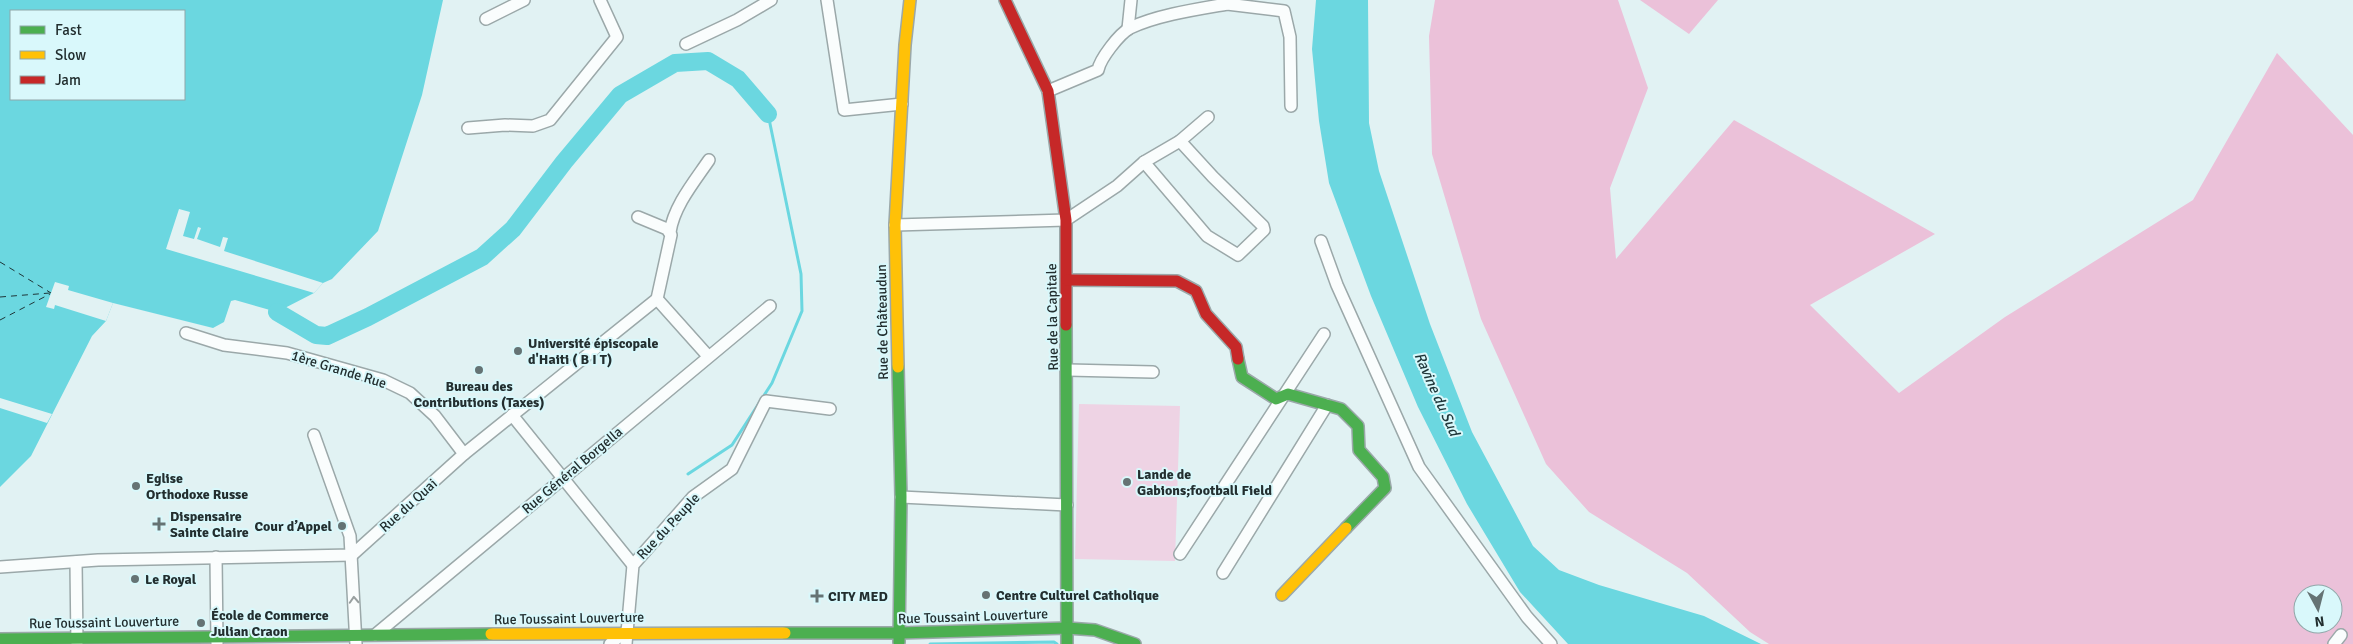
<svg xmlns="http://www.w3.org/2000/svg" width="2353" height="644" viewBox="0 0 2353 644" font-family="Signika,sans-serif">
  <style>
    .green { fill: #eed3e4 }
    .forest { fill: #ebc1d9; fill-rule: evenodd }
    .water { fill: #6bd7e0; fill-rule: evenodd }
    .pier { fill: #e1f2f3 }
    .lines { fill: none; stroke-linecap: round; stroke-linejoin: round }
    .stream { stroke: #6bd7e0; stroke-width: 3 }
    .river { stroke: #6bd7e0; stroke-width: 18 }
    .ferry { stroke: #1f3639; stroke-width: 1; stroke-dasharray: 6 5; stroke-linecap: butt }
    .street-casing { stroke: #9ba8a9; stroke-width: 14 }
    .fast-casing { stroke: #9ba8a9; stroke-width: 14 }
    .slow-casing { stroke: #9ba8a9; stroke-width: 14 }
    .jam-casing { stroke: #9ba8a9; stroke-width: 14 }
    .street { stroke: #fafdfd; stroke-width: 11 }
    .fast { stroke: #4caf50; stroke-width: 11 }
    .slow { stroke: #ffc107; stroke-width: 11 }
    .jam { stroke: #c62828; stroke-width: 11 }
    .oneway { stroke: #99a0a0 }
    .poi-dot { fill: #657374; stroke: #d9f8fb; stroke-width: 2 }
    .labels { text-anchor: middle; stroke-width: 4; stroke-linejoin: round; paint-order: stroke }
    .street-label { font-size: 14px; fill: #222e2f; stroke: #d9f8fb }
    .poi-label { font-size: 14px; font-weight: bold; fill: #222e2f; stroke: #d9f8fb; text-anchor: start }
    .water-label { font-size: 15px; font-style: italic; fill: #1f3639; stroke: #d9f8fb }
  </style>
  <rect width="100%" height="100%" fill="#e1f2f3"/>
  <path class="green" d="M1079 404 1180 406 1175 561 1075 559Z"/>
  <g class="forest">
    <path d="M1435 0H1618L1648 88 1610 188 1616 259 1734 120 1935 234 1810 305 1899 393 2005 317 2193 200 2277 53 2353 135V644H1769L1750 632 1687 573 1589 512 1546 464 1481 319 1432 154 1429 36ZM2303 594H2333V624H2303Z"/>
    <path d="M1640 0H1718L1689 34Z"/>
  </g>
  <g class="water">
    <path d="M0 0H443L422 95 378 231 332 279 323 283 314 293 277 312 235 300 231 301 224 322 213 328 113 303 106 321 92 336 31 456 0 487ZM11 11H184V99H11Z"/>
    <path d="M1316 0H1368L1369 123 1379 171 1430 324 1472 432 1533 546 1559 570 1599 585 1704 616 1761 644H1568L1520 592 1467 504 1418 407 1371 296 1329 183 1319 121 1312 49Z"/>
  </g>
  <g class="pier">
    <path d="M179 209 190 212 183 236 194 239 198 227 201 228 197 239 220 247 223 237 228 238 224 251 323 283 314 293 166 249Z"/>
    <path d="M55 282 69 286 68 290 113 303 106 321 55 305 54 309 46 307Z"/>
    <path d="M0 398 52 414 47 423 0 408Z"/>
  </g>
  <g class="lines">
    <g class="stream">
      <path d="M688 474 732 445 772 383 802 311 801 274 768 114"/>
      <path d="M930 644 1054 642 1057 644"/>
    </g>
    <path class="river" d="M277 312 316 335 327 336 368 317 482 257 513 229 564 162 620 95 675 63 708 61 738 79 768 114"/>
    <g class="ferry">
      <path d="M0 262 51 293"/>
      <path d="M0 297 50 293"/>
      <path d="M0 320 50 294"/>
    </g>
    <defs>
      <g id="street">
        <path d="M827 0 844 110 902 104"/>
        <path d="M1227 4 1284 11 1290 37 1291 106"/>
        <path d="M486 19 524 0"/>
        <path d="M1128 29 1131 0"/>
        <path d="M686 44 737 20 771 0"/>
        <path d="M1048 91 1098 70C1100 59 1119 34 1130 28 1157 15 1198 9 1227 4L1233 0"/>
        <path d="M468 128 505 125 533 126 550 120 617 37 600 0"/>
        <path d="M1144 162 1207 236 1238 255 1264 230 1263 226 1213 177 1180 141"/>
        <path d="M895 225 1066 220 1117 186 1144 162 1180 141 1208 117"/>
        <path d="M670 232C674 206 694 182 709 160"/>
        <path d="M1321 241 1337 285 1419 467 1527 617 1551 644"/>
        <path d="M657 299 708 356"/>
        <path d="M186 333 224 345 287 353 383 380 410 393 435 416 464 454"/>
        <path d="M1068 370 1153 372"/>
        <path d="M512 415 633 565"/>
        <path d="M314 435 350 536 356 644"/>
        <path d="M901 497 1067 505"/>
        <path d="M1180 554 1324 334"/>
        <path d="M216 557 217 643"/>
        <path d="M76 562 77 644"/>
        <path d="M0 567 98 560 352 555 464 454 657 299 671 235 667 229 638 217"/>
        <path d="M1223 573 1327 405"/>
        <path d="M375 635 770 306"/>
        <path d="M610 644 625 632"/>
        <path d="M626 644 633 565 693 497 732 469 766 401 830 409"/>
        <path d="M2334 644 2341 635"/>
      </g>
      <g id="fast">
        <path d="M1066 325 1067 644"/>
        <path d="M1238 359 1242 377 1276 399 1288 394 1341 409 1358 426 1359 450 1383 477 1385 488 1346 528"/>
        <path d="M898 367 901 497 899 642"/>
        <path d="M785 633H899L1067 628 1095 630 1135 644"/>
        <path d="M0 639 491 634"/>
      </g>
      <g id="slow">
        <path d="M898 367 895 225 905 45 910 0"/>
        <path d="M1282 595 1346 528"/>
        <path d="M491 634 785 633"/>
      </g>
      <g id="jam">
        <path d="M1005 0 1048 91 1066 220V325"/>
        <path d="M1067 280 1177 281 1196 291 1206 314 1236 347 1238 359"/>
      </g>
    </defs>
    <use href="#street" class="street-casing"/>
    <use href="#fast" class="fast-casing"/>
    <use href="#slow" class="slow-casing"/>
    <use href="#jam" class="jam-casing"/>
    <use href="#street" class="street"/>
    <use href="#fast" class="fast"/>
    <use href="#slow" class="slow"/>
    <use href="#jam" class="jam"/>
  </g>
  <defs><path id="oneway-chevron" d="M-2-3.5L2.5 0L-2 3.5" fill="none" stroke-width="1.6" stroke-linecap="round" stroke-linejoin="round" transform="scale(1.25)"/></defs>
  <use class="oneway" href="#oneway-chevron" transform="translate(354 600) rotate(-93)"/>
  <g class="poi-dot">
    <circle cx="518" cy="351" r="5"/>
    <circle cx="479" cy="370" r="5"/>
    <circle cx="1127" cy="482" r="5"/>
    <circle cx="136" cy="486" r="5"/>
    <path d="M156.5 516.5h5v5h5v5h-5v5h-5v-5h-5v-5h5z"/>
    <circle cx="342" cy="526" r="5"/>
    <circle cx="135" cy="579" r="5"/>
    <circle cx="986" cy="595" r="5"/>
    <path d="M814.5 588.5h5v5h5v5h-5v5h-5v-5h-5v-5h5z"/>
    <circle cx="201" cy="623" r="5"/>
  </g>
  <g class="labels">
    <g class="street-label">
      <text transform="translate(1052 317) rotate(-91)" y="5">Rue de la Capitale</text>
      <text transform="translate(882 322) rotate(-91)" y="5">Rue de Châteaudun</text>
      <text transform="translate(339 369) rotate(17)" y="5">1ère Grande Rue</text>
      <text transform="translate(572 470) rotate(-40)" y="5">Rue Général Borgella</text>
      <text transform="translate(408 505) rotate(-42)" y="5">Rue du Quai</text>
      <text transform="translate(668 526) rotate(-47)" y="5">Rue du Peuple</text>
      <text transform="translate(973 616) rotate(-2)" y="5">Rue Toussaint Louverture</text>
      <text transform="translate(569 618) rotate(-1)" y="5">Rue Toussaint Louverture</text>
      <text transform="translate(104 622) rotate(-1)" y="5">Rue Toussaint Louverture</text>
    </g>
    <g class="poi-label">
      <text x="528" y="348">Université épiscopale<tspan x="528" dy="16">d'Haiti ( B I T)</tspan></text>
      <text x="479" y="391" text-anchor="middle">Bureau des<tspan x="479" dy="16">Contributions (Taxes)</tspan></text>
      <text x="1137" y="479">Lande de<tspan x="1137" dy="16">Gabions;football Field</tspan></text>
      <text x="146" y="483">Eglise<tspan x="146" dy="16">Orthodoxe Russe</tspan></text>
      <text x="170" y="521">Dispensaire<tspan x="170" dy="16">Sainte Claire</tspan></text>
      <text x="332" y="531" text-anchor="end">Cour d’Appel</text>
      <text x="145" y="584">Le Royal</text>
      <text x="996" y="600">Centre Culturel Catholique</text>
      <text x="828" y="601">CITY MED</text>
      <text x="211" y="620">École de Commerce<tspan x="211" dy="16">Julian Craon</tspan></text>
    </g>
    <g class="water-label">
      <text transform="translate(1437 394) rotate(66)" y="5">Ravine du Sud</text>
    </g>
  </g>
  <rect x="10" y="10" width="175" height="90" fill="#d9f8fb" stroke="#90a7a9"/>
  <rect x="20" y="26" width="25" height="8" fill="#4caf50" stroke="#90a7a9"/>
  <text x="55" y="35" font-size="15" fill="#222e2f">Fast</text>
  <rect x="20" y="51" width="25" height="8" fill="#ffc107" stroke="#90a7a9"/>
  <text x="55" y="60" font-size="15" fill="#222e2f">Slow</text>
  <rect x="20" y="76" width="25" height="8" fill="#c62828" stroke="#90a7a9"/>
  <text x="55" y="85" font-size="15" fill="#222e2f">Jam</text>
  <g transform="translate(2318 609) rotate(173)"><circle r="24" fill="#d9f8fb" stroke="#90a7a9"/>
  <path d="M0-4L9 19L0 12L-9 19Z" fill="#657374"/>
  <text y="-8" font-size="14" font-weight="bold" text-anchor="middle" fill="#222e2f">N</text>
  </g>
</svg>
